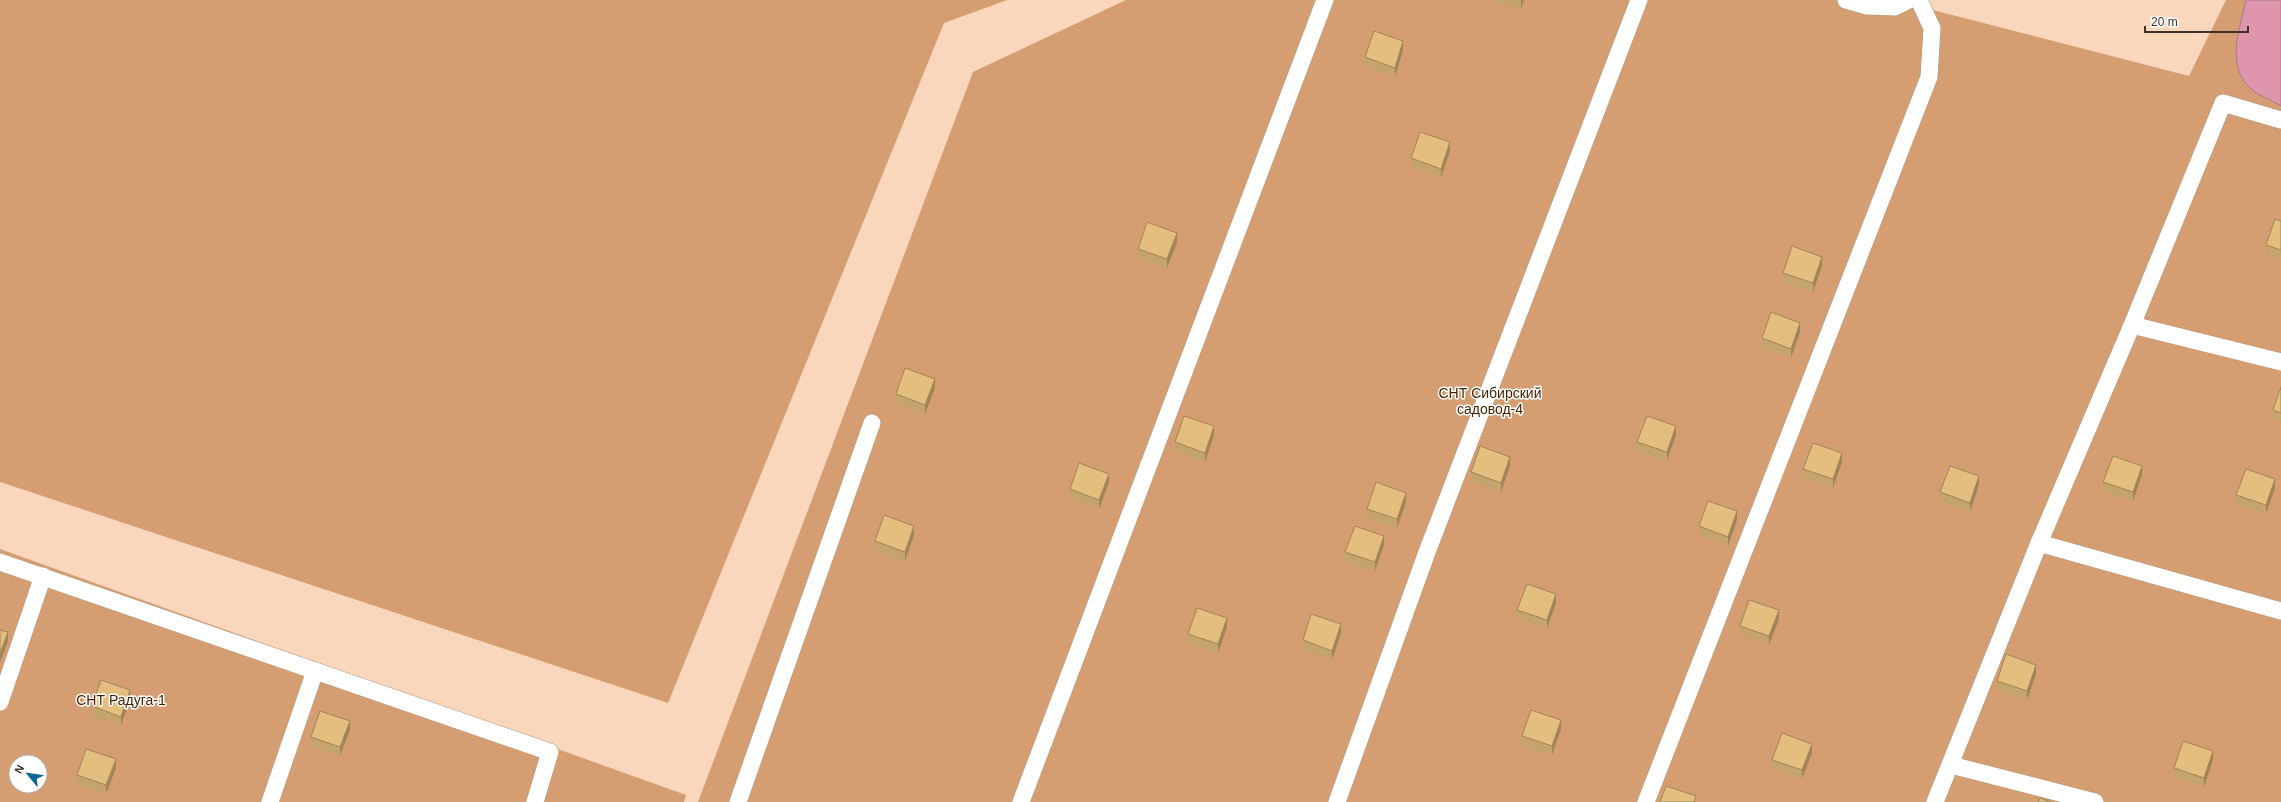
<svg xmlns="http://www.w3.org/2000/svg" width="2281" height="802" viewBox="0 0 2281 802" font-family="Helvetica,sans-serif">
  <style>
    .green { fill: #d59e72; fill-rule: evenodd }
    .water { fill: #df96ad; stroke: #af7885 }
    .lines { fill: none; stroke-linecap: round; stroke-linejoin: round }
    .service-casing { stroke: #b7967d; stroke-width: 18 }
    .service { stroke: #fff; stroke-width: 17 }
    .wall { fill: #c4a36c }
    .shaded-wall { fill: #a08558 }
    .building { fill: #e4be7e; stroke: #a08558 }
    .labels { text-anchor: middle; stroke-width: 3; stroke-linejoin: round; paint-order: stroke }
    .park-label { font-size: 14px; fill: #482200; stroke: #fff }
  </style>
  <rect width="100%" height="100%" fill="#f9d6bc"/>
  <g class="green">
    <path d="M0 0H1007L944 23 668 703 0 482Z"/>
    <path d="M1126 0H1894L2189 76 2226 0H2281V802H698L973 72Z"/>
    <path d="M0 549 686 795 684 802H0ZM16 762H40V786H16Z"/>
  </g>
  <path class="water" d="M2246 0H2281V106C2272 100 2259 96 2251 89 2225 66 2240 28 2246 0Z"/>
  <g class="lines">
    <defs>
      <g id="service">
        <path d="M1846 0 1867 6 1895 7 1909 0"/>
        <path d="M2132 325 2281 362"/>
        <path d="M2039 543 2281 611"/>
        <path d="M0 562 550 752 535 802"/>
        <path d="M0 702 43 576"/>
        <path d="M1951 765 2095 802"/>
        <path d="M270 802 315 671"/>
        <path d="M738 802 872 423"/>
        <path d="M1021 802 1325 0"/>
        <path d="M1337 802 1427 552 1639 0"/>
        <path d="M1646 802 1929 77 1932 28 1919 0"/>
        <path d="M1935 802 2039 543 2132 325 2223 103 2281 120"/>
      </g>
    </defs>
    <use href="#service" class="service-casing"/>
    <use href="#service" class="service"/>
  </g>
  <g class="wall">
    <path d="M1492 0H1524L1521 10Z"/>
    <path d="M1403 50 1395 77 1365 66V57Z"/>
    <path d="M1450 151 1441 178 1411 167V158Z"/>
    <path d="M2281 221V259L2266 254V245Z"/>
    <path d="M1177 242 1167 268 1138 258V249Z"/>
    <path d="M1822 266 1813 292 1783 282V273Z"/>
    <path d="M1800 332 1791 358 1762 347V338Z"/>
    <path d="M2281 387V422L2273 419V410Z"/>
    <path d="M935 388 925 414 896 403V394Z"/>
    <path d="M1214 435 1205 462 1175 451V442Z"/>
    <path d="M1676 435 1667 461 1637 451V442Z"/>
    <path d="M1842 462 1833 488 1803 478V469Z"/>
    <path d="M1510 466 1501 492 1471 481V472Z"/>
    <path d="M2142 475 2133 501 2103 491V482Z"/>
    <path d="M1109 482 1099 509 1070 498V489Z"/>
    <path d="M1979 485 1970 512 1940 501V492Z"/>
    <path d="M2275 488 2266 514 2236 504V495Z"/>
    <path d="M1406 502 1397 528 1367 518V509Z"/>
    <path d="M1737 520 1728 546 1699 535V526Z"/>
    <path d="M914 535 905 561 875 550V541Z"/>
    <path d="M1384 545 1375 571 1345 561V552Z"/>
    <path d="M1556 603 1547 629 1517 619V610Z"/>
    <path d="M1779 619 1769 645 1740 635V626Z"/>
    <path d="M1227 627 1218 653 1188 643V634Z"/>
    <path d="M1341 633 1332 660 1303 649V640Z"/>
    <path d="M2036 674 2027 700 1997 690V681Z"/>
    <path d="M130 699 121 726 92 715V706Z"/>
    <path d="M1561 729 1552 755 1522 745V736Z"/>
    <path d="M350 730 340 756 311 746V737Z"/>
    <path d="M1812 753 1802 779 1772 769V760Z"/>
    <path d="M2213 760 2204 787 2174 776V768Z"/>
    <path d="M116 768 106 794 77 784V775Z"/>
  </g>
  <g class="shaded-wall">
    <path d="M1521 0H1524L1521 10Z"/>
    <path d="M1403 41V50L1395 77V68Z"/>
    <path d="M1450 142V151L1441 178V169Z"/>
    <path d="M1177 233V242L1167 268V259Z"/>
    <path d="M1822 257V266L1813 292V283Z"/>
    <path d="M1800 323V332L1791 358V349Z"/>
    <path d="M935 379V388L925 414V405Z"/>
    <path d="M1214 426V435L1205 462V453Z"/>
    <path d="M1676 426V435L1667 461V452Z"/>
    <path d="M1842 453V462L1833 488V479Z"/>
    <path d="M1510 457V466L1501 492V483Z"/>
    <path d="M2142 466V475L2133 501V492Z"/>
    <path d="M1109 474V482L1099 509V500Z"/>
    <path d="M1979 476V485L1970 512V503Z"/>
    <path d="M2275 479V488L2266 514V505Z"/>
    <path d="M1406 493V502L1397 528V519Z"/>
    <path d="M1737 511V520L1728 546V537Z"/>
    <path d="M914 526V535L905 561V552Z"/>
    <path d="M1384 536V545L1375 571V562Z"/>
    <path d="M1556 594V603L1547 629V620Z"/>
    <path d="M1779 610V619L1769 645V636Z"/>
    <path d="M1227 618V627L1218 653V644Z"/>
    <path d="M1341 624V633L1332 660V651Z"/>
    <path d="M8 632V641L0 663V654Z"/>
    <path d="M2036 665V674L2027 700V691Z"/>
    <path d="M130 690V699L121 726V717Z"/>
    <path d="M1561 720V729L1552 755V746Z"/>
    <path d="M350 721V730L340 756V747Z"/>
    <path d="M1812 744V753L1802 779V770Z"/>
    <path d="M2213 751V760L2204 787V778Z"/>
    <path d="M116 759V768L106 794V785Z"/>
  </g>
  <g class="building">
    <path d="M1374 31 1403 41 1395 68 1365 57Z"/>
    <path d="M1420 132 1450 142 1441 169 1411 158Z"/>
    <path d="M2275 219 2281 221V250L2266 245Z"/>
    <path d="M1147 222 1177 233 1167 259 1138 249Z"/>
    <path d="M1792 246 1822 257 1813 283 1783 273Z"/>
    <path d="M1771 312 1800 323 1791 349 1762 338Z"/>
    <path d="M905 368 935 379 925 405 896 394Z"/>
    <path d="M2281 387V413L2273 410Z"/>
    <path d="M1184 416 1214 426 1205 453 1175 442Z"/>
    <path d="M1647 416 1676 426 1667 452 1637 442Z"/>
    <path d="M1813 443 1842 453 1833 479 1803 469Z"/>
    <path d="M1480 446 1510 457 1501 483 1471 472Z"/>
    <path d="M2113 456 2142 466 2133 492 2103 482Z"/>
    <path d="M1079 463 1109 474 1099 500 1070 489Z"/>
    <path d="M1950 466 1979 476 1970 503 1940 492Z"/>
    <path d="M2246 469 2275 479 2266 505 2236 495Z"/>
    <path d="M1376 482 1406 493 1397 519 1367 509Z"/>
    <path d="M1708 501 1737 511 1728 537 1699 526Z"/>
    <path d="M884 515 914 526 905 552 875 541Z"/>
    <path d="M1355 526 1384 536 1375 562 1345 552Z"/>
    <path d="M1527 584 1556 594 1547 620 1517 610Z"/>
    <path d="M1749 600 1779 610 1769 636 1740 626Z"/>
    <path d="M1197 608 1227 618 1218 644 1188 634Z"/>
    <path d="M1311 614 1341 624 1332 651 1303 640Z"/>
    <path d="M0 630 8 632 0 654Z"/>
    <path d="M2006 654 2036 665 2027 691 1997 681Z"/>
    <path d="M101 680 130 690 121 717 92 706Z"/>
    <path d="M1531 710 1561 720 1552 746 1522 736Z"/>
    <path d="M320 711 350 721 340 747 311 737Z"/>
    <path d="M1782 733 1812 744 1802 770 1772 760Z"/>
    <path d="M2183 741 2213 751 2204 778 2174 768Z"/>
    <path d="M86 749 116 759 106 785 77 775Z"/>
    <path d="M1666 786 1696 796 1694 802H1660Z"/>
    <path d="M2040 798 2051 802H2038Z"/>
  </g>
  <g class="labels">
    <g class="park-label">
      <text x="1490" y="398">СНТ Сибирский<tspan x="1490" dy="16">садовод-4</tspan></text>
      <text x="121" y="705">СНТ Радуга-1</text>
    </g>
  </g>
  <g transform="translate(28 774) rotate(299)"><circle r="19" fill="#ffffff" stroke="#b3ada9"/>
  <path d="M0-3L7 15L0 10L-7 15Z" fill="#076796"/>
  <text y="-6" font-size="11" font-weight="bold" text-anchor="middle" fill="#403228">N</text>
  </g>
  <path d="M2145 26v6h103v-6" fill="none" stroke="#403228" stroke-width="2"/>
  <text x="2151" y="26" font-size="12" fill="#403228" stroke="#ffffff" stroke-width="3" paint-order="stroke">20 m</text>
</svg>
